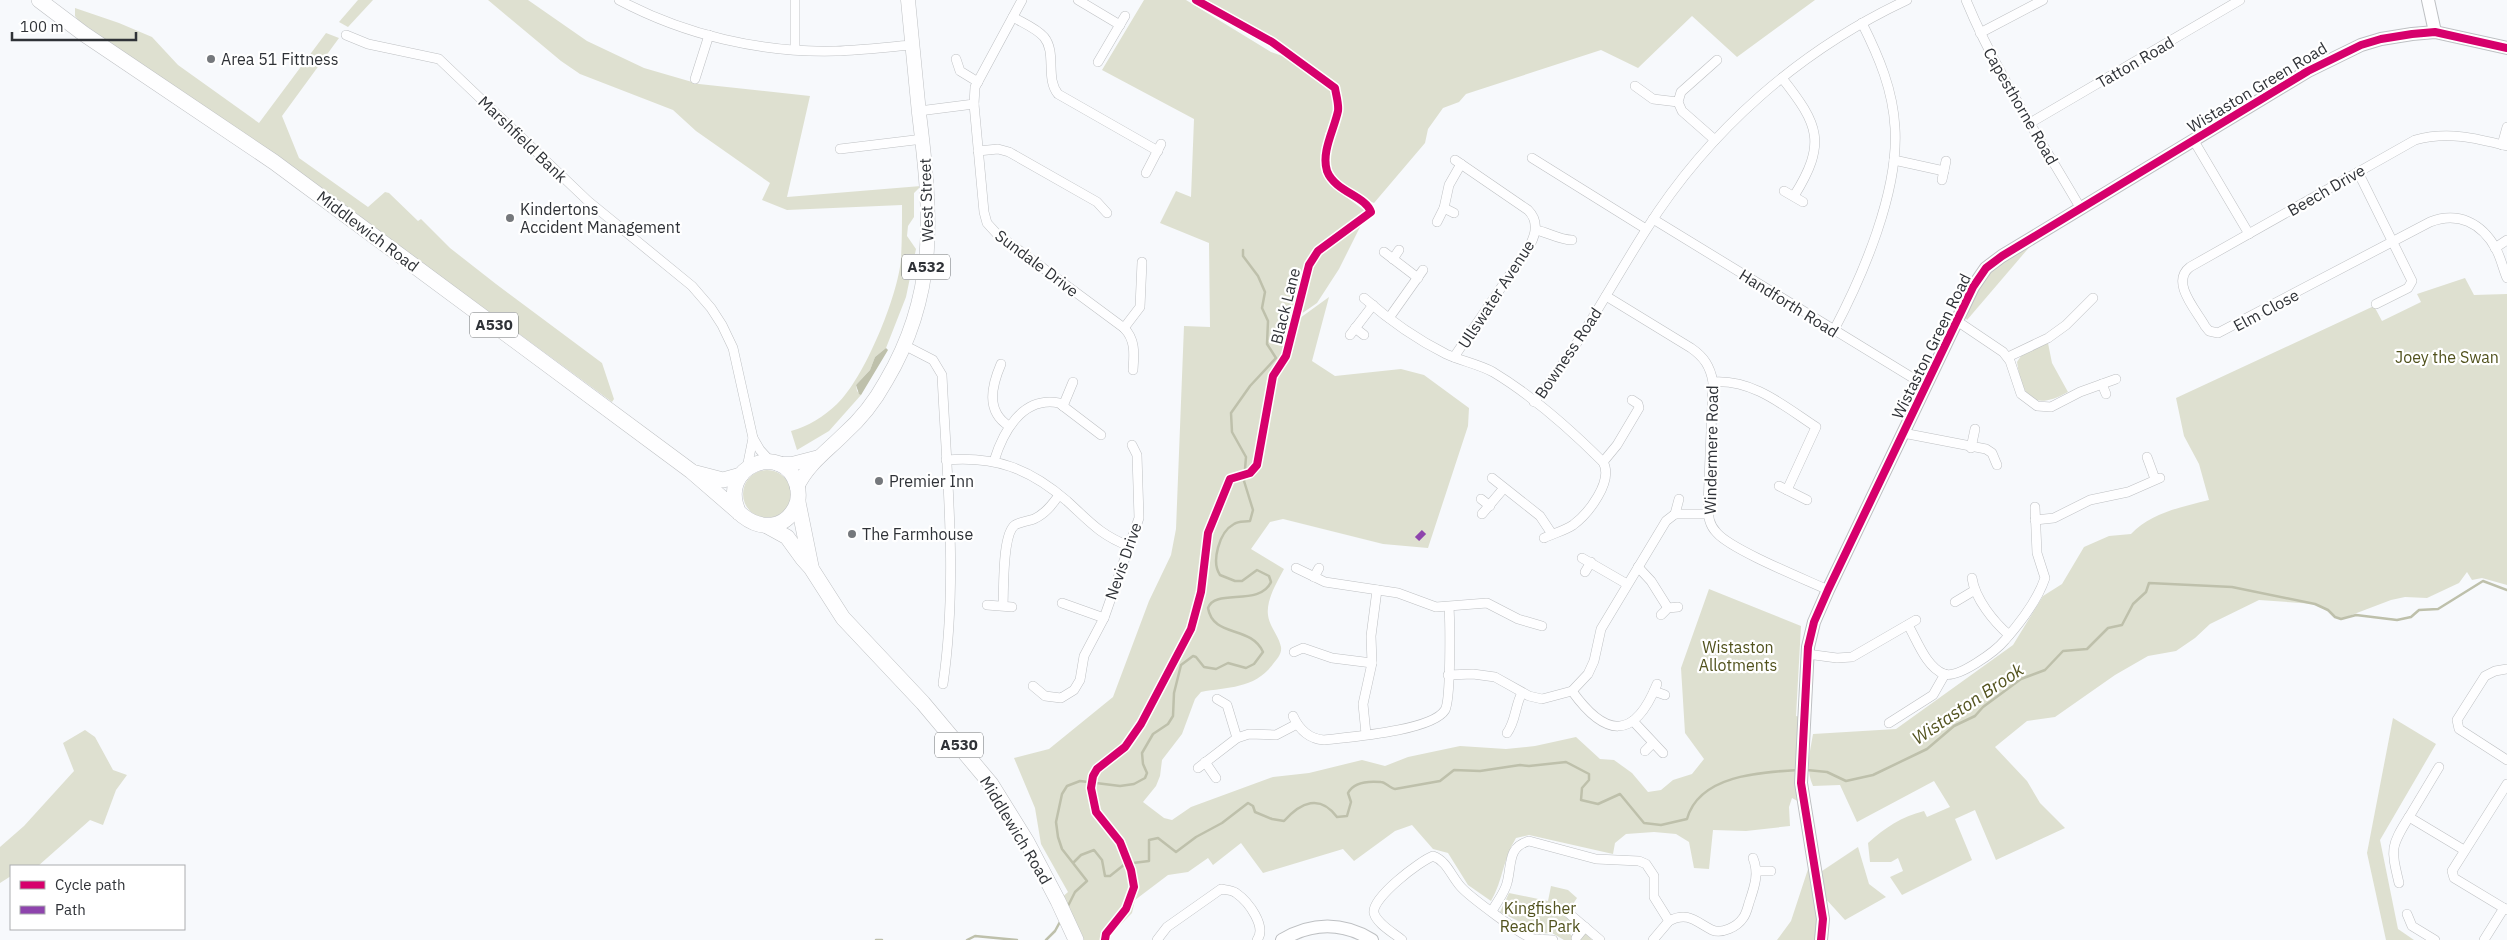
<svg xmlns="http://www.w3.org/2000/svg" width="2507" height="940" viewBox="0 0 2507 940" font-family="'IBM Plex Sans',sans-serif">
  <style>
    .green { fill: #dee0d0 }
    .water { fill: #bec0ab }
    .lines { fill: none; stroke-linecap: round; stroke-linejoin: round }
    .stream { stroke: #bec0ab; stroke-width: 2.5 }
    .street-casing { stroke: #bec0c3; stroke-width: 10 }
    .secondary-casing { stroke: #bec0c3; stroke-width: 14 }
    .primary-casing { stroke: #bec0c3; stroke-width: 15 }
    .highway-casing { stroke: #bec0c3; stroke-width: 16 }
    .street { stroke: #fefeff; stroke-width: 9 }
    .secondary { stroke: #fefeff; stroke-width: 12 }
    .primary { stroke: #fefeff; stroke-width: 14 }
    .highway { stroke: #fefeff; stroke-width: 15 }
    .quiet { stroke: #8e44ad; stroke-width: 6; stroke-dasharray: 12 6; stroke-linecap: butt }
    .cycleway-casing { stroke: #fff; stroke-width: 11 }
    .cycleway { stroke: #d6006c; stroke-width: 8 }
    .poi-dot { fill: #75787c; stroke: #fff; stroke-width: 2 }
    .labels { text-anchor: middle; stroke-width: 4.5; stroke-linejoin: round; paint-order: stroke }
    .shield { fill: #fff; stroke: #6d7073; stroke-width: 1 }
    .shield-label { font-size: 15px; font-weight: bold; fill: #2f3237 }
    .poi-label { font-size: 16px; fill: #2f3237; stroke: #fff; text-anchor: start }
    .street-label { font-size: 16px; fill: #2f3237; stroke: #fff }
    .park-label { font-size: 16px; fill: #51521d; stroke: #fff }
    .water-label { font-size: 18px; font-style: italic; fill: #53531f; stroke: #fff }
  </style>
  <rect width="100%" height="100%" fill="#f7f9fc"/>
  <g class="green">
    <path d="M358 0H373L348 27 339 22Z"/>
    <path d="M488 0H528L587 41 644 68 699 84 810 96 787 197 921 186 914 193V217L908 226 907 236 916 249 906 297 886 348 875 357 870 370 856 385 857 391 861 395 829 431 797 450 791 431C809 426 823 417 837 404 864 379 898 296 901 259 902 241 902 223 902 205L787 210 762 200 770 183 696 131 673 110 580 74 561 61Z"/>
    <path d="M1144 0H1186L1271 52 1297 61 1272 42 1196 0H1815L1737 57 1692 16 1638 68 1601 50 1466 94 1459 102 1443 108 1428 129 1425 143 1374 203C1328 182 1319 181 1333 128L1325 133 1323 171 1333 187 1365 211V217L1339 269 1317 303 1291 321 1289 329 1300 318 1329 297 1312 361 1335 376 1401 369 1424 375 1469 408 1468 426 1428 548 1383 544 1283 519 1270 522 1251 549 1284 569C1277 582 1266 600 1268 615 1269 626 1279 636 1281 647 1282 654 1277 659 1273 664 1255 689 1228 687 1201 692L1195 699 1182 734 1162 760 1160 776 1156 786 1143 802 1164 818 1172 820 1191 807 1273 777 1309 773 1362 760 1385 766 1408 757 1460 746 1506 749 1535 746 1576 737 1600 759 1614 760 1632 773 1648 792 1661 790 1673 780 1692 774 1704 759 1685 733 1681 668 1709 589 1801 626 1796 716 1805 718V805L1792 798 1789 807 1790 826 1746 831 1713 830 1709 869 1694 868 1689 842 1676 834 1654 832 1626 834 1615 843 1613 854 1529 835 1516 838C1503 858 1503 881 1491 901L1468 885 1448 853 1433 849 1412 825 1395 831 1354 861 1343 849 1263 873 1241 843 1213 865 1208 858 1188 872 1168 875 1135 900 1132 913 1112 933 1110 940H1076L1058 901 1068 892 1041 844 1035 808 1014 758 1049 749 1113 697 1149 601 1171 555 1176 529 1184 326 1210 327 1209 243 1160 223 1176 191 1191 197 1194 119 1102 70Z"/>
    <path d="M75 8 119 23 152 37 178 65 259 123 326 33 339 38 282 116 299 158 368 207 385 192 389 193 418 221 421 219 450 248 496 284 602 363 614 399 612 402 362 219 79 21 75 16Z"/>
    <path d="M2032 244 1967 320 1965 317 1984 277 1995 266Z"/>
    <path d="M2465 278 2474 295 2507 294V585L2482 578 2472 580 2467 572 2459 583 2427 598 2405 597 2391 600 2341 619 2315 604 2259 600 2210 624 2195 638 2176 651 2148 656 2115 675 2055 717 2027 721 1995 747 2027 781 2040 803 2065 828 1996 860 1975 810 1955 819 1972 860 1902 895 1890 877 1903 871 1898 858 1891 862H1870L1868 843C1886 827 1901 817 1924 811L1927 817 1950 807 1934 781 1857 822 1840 785 1813 786C1805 769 1810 752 1813 734L1896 729 2013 645 2043 596 2062 584 2084 547 2109 536 2131 534C2151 513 2181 507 2209 500L2199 464 2184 436 2176 398 2374 306 2382 321 2421 302 2417 294Z"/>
    <path d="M2048 343 2052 363 2068 392C2032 412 2022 396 2017 362L2023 353Z"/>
    <circle cx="767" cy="494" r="24"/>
    <path d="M2393 718 2436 744 2380 840 2398 929 2414 940H2386L2367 853Z"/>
    <path d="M85 730 95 737 113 770 127 775 116 790 103 825 90 820 38 866H11V876L0 883V847L24 826 74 771 63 743Z"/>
    <path d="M1858 847 1869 884 1886 897 1845 920 1825 898 1822 871Z"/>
    <path d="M1811 860 1820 917 1818 940H1777L1791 921Z"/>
    <path d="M1551 886 1568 890 1577 898 1571 907H1567C1573 918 1577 923 1570 934L1576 940 1585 933 1592 940H1564L1552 933 1533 934 1523 928 1522 923 1500 912 1509 893 1548 901Z"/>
  </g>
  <path class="water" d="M886 348 888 350 861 395 859 394 856 385 870 370 875 357Z"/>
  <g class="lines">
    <g class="stream">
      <path d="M1807 770 1827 772 1846 781 1873 775 1927 749 1954 726 1975 716 1983 707 2021 679 2045 670 2063 651 2087 649 2108 628 2122 625 2133 604 2146 592 2149 583 2232 587 2315 604 2328 610 2335 617 2341 619 2356 615 2397 620 2411 617 2419 610 2438 609 2483 581 2507 590"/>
      <path d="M1074 862 1081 855 1094 850 1102 860 1105 876H1110L1125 864 1149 861V840L1158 838 1176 852 1196 837 1222 823 1248 803 1253 806 1255 812 1272 819 1284 821C1301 802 1320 794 1337 817L1347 816 1351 802 1348 793C1354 781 1370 781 1381 782 1385 782 1390 788 1395 789L1440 781 1454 770 1480 771 1520 765 1529 766 1566 762 1589 774V780L1582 788 1581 800 1598 804 1620 794 1644 823 1661 825 1687 819C1699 775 1761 772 1799 770"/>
      <path d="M1067 908 1075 892 1087 881 1062 849 1058 837 1056 822 1062 794 1067 786 1080 781 1120 786 1134 784 1145 778 1147 773 1143 764 1142 753 1153 734 1168 724 1173 716 1174 693 1181 665 1193 656 1196 657 1204 667 1216 669 1228 663 1246 668 1254 664 1263 652C1251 625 1213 638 1208 608 1215 588 1260 607 1271 582L1269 576 1257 570 1242 581H1235L1220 575C1211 562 1219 532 1234 524 1238 521 1245 522 1250 521L1253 510 1244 481 1246 457 1232 432 1231 413 1250 386 1276 358 1267 344 1268 321 1262 308 1265 292 1258 276 1243 256V250"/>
      <path d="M876 940H882"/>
      <path d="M967 940 975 936 1017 940"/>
      <path d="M1046 940 1055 931 1061 920"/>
    </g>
    <defs>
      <g id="street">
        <path d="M619 0C685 35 761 53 836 51 862 50 887 47 912 45"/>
        <path d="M1078 0 1120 25"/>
        <path d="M1966 0C1996 73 2041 140 2081 209"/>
        <path d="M1013 17C1023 23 1036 28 1044 37 1057 53 1045 78 1058 94L1158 151"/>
        <path d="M1980 33 2043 0"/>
        <path d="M346 35 368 44 439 59 588 201 692 286 711 308 722 325 733 348 753 438 760 450 771 462"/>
        <path d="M795 49V0"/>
        <path d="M956 59 960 71 978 82"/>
        <path d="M1098 62 1125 16"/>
        <path d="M1782 78C1819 125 1827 143 1794 196"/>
        <path d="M695 79 709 35"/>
        <path d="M1635 86 1653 99 1678 102"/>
        <path d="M974 104 984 212 987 223 997 234 1124 328C1136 340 1134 355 1133 370"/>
        <path d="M919 111 974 104 975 87 1022 0"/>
        <path d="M2030 123 2240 0"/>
        <path d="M1715 140 1682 111 1678 102 1681 92 1717 60"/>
        <path d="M2194 141 2249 234"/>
        <path d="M2502 145 2507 127"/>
        <path d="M2507 146C2476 138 2447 131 2415 140L2190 267C2170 282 2196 310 2205 326L2209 331 2218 333 2430 222C2458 211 2482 223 2496 249 2501 258 2503 269 2507 278"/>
        <path d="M840 149 923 139"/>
        <path d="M978 151 998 149 1009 152 1097 202 1107 213"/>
        <path d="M1532 158 1646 229"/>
        <path d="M1894 160 1944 171"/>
        <path d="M2358 172 2412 281 2408 288 2376 304"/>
        <path d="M1146 173 1161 144"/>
        <path d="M1942 180 1946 161"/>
        <path d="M1784 191 1803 202"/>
        <path d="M1444 208 1454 213"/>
        <path d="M1653 219 1926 386"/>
        <path d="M1437 222 1444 208 1449 185 1461 164"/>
        <path d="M1536 230C1547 232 1560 240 1572 240"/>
        <path d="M2495 248 2507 240"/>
        <path d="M1384 252 1418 278"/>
        <path d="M1393 259 1399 250"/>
        <path d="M1606 296 1691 348C1704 357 1710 366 1713 382L1708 505C1708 516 1709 525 1717 533 1732 550 1804 579 1828 590"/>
        <path d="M1364 298C1388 319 1418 340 1446 354 1461 361 1478 364 1493 372 1531 395 1571 430 1603 462 1614 481 1588 514 1573 525 1564 531 1554 533 1544 538"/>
        <path d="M1389 318 1423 270"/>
        <path d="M1957 321 2003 352 2010 361 2021 394 2037 406 2051 407 2080 392 2116 379"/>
        <path d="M1124 328 1140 307 1142 262"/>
        <path d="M1355 328 1364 335"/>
        <path d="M1834 330C1863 275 1899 191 1895 128 1893 90 1879 57 1862 23"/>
        <path d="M1350 335 1373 305"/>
        <path d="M904 345 933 360 942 375C947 478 958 581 943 684"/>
        <path d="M1454 357 1530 245C1537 232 1538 220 1528 210L1455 160"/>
        <path d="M2008 357 2048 338 2066 325 2093 298"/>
        <path d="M1001 364C992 385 985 411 1009 426"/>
        <path d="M1713 382C1753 379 1784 406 1816 427L1787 490"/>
        <path d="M2102 384 2106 394"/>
        <path d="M1534 402C1578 349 1609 288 1646 230 1709 130 1800 50 1907 0"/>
        <path d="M1063 406 1073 382"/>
        <path d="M1903 433 1986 449 1992 453 1997 465"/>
        <path d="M1971 448 1975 429"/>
        <path d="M2147 457 2155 479"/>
        <path d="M946 460C995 456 1029 468 1067 501 1089 521 1100 535 1129 546"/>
        <path d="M994 461C1003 432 1022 396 1059 403L1101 435"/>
        <path d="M1603 462 1617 445 1639 408 1638 404 1632 400"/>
        <path d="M747 468 753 438"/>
        <path d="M1492 478 1540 516 1552 534"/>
        <path d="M1779 486 1807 500"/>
        <path d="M1481 499 1490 506"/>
        <path d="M1482 514 1504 488"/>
        <path d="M1675 514 1679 499"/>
        <path d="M2035 520 2054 518 2090 500 2128 492 2160 478"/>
        <path d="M1582 558 1627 584"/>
        <path d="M1638 567 1651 581 1668 608"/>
        <path d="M1296 568 1325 582 1398 593 1436 607 1487 603 1518 619 1542 626"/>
        <path d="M1585 572 1591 562"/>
        <path d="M1314 577 1319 568"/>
        <path d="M1972 578C1975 599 1994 622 2009 635"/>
        <path d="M1955 602 1975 590"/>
        <path d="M1062 603 1104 618"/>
        <path d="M987 605 1012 607"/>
        <path d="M1003 605C1004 588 1002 534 1015 525 1020 522 1028 521 1034 519 1045 514 1052 505 1059 495"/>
        <path d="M1661 615 1668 608 1678 607"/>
        <path d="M1908 625C1917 640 1926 667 1944 674 1958 679 1996 651 2005 640 2020 623 2038 599 2045 578L2037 553 2035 507"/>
        <path d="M1294 652 1303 648 1332 658 1372 663"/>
        <path d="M1807 654 1837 658 1852 657 1916 620"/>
        <path d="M2507 669 2495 671 2485 676 2457 720 2459 729 2507 760"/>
        <path d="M1448 675 1473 674 1495 677 1529 696 1542 699 1572 691 1588 674 1594 661 1601 629 1666 521 1675 514H1708"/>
        <path d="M1033 686 1045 696 1061 698 1074 690 1080 680 1084 656 1104 618 1139 518 1137 455 1132 445"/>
        <path d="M1572 691C1605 737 1634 741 1657 684"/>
        <path d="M1654 691 1665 695"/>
        <path d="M1217 699 1227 705 1237 738"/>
        <path d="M1293 716C1299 729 1309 739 1324 740 1349 737 1432 731 1445 710 1451 700 1450 623 1449 607"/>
        <path d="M1633 721 1663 753"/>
        <path d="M1889 723 1933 695 1945 674"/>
        <path d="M1507 733C1516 721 1515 705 1522 693"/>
        <path d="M1366 734 1363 704 1372 663 1371 636 1377 590"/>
        <path d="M1645 751 1653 743"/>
        <path d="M1205 762 1216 778"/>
        <path d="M2439 767 2409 817 2464 850"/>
        <path d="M1198 768 1237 738 1249 734 1276 735 1297 724"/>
        <path d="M2507 784 2452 871 2454 878 2507 910"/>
        <path d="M1757 871H1771"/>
        <path d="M2399 883C2391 849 2390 847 2409 817"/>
        <path d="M1492 911C1497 902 1505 892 1507 883 1512 865 1507 847 1529 841L1596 859 1639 861 1646 864 1654 876V897L1669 921 1653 940"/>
        <path d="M1566 911 1600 940"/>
        <path d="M2407 914 2412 926 2435 940"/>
        <path d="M1669 921C1688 911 1696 922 1712 930 1722 934 1737 927 1743 918 1747 913 1748 905 1750 900 1755 885 1759 873 1753 858"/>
        <path d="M1576 938 1585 927"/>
        <path d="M1157 940 1167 927 1221 889C1226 890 1232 890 1236 893 1249 902 1267 927 1257 940"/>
        <path d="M1402 940C1394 933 1377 924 1374 913 1371 898 1420 861 1433 856 1447 861 1451 876 1461 887 1469 896 1523 937 1534 939 1540 940 1547 939 1553 940"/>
        <path d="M2484 940 2504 908"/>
      </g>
      <g id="secondary">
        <path d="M2428 0 2435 32"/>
        <path d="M1282 940C1312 922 1343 922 1372 940"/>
        <path d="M1821 940 1823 919 1801 783 1808 647 1814 622 1828 590 1973 287 1986 268 2002 256 2308 71 2361 45 2381 39 2412 34 2435 32 2507 48"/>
      </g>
      <g id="primary">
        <path d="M778 464H792L819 457"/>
        <path d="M797 487C808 464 826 452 844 434 861 419 875 401 886 381 939 292 931 211 919 113 915 75 912 38 908 0"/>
      </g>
      <g id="highway">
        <path d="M39 0 84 34 274 162 691 471 743 516C761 530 784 529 795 508 799 501 799 493 797 485 784 440 716 466 739 513"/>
        <path d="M696 473 723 480 741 475"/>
        <path d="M798 502 811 566"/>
        <path d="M767 526 787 537 803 559 811 568 843 618 923 703 991 784 1027 842 1058 901 1076 940"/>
      </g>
    </defs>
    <use href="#street" class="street-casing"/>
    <use href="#secondary" class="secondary-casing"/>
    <use href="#primary" class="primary-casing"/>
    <use href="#highway" class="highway-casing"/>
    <use href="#street" class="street"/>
    <use href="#secondary" class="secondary"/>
    <use href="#primary" class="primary"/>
    <use href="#highway" class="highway"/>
    <path class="quiet" d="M1417 539 1424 532"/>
    <defs>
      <g id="cycleway">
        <path d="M1105 940 1106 934 1126 909 1134 887 1131 870 1120 842 1096 812 1091 788 1093 776 1097 769 1125 747 1141 724 1191 629 1201 592 1208 533 1230 479 1250 473 1257 465 1273 376 1286 356 1309 265 1318 251 1371 212C1366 196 1335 192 1327 171 1321 152 1334 130 1338 111 1339 104 1336 95 1335 88L1272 42 1196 0"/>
        <path d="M1821 940 1823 919 1801 783 1808 647 1814 622 1828 590 1973 287 1986 268 2002 256 2308 71 2361 45 2381 39 2412 34 2435 32 2507 48"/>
      </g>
    </defs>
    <use href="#cycleway" class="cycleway-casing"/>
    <use href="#cycleway" class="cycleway"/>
  </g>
  <g class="poi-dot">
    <circle cx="211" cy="59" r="5"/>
    <circle cx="510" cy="218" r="5"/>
    <circle cx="879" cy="481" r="5"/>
    <circle cx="852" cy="534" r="5"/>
  </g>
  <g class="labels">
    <g class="shield">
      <rect x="902" y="254.5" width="48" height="25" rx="4"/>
      <rect x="470" y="312.5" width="48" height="25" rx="4"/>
      <rect x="935" y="732.5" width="48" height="25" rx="4"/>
    </g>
    <g class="shield-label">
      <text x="926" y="272">A532</text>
      <text x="494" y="330">A530</text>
      <text x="959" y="750">A530</text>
    </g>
    <g class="poi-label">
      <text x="221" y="65">Area 51 Fittness</text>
      <text x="520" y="215">Kindertons<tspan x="520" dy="18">Accident Management</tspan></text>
      <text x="889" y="487">Premier Inn</text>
      <text x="862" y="540">The Farmhouse</text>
    </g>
    <g class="street-label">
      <text transform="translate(2135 62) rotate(-30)" y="6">Tatton Road</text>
      <text transform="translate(2257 87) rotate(-31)" y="6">Wistaston Green Road</text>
      <text transform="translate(2021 106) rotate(60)" y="6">Capesthorne Road</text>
      <text transform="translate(523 139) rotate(44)" y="6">Marshfield Bank</text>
      <text transform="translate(2326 190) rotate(-30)" y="6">Beech Drive</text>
      <text transform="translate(926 200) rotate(-92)" y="6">West Street</text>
      <text transform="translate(368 231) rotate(37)" y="6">Middlewich Road</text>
      <text transform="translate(1037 263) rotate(37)" y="6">Sundale Drive</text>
      <text transform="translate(1496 294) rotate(-57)" y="6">Ullswater Avenue</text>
      <text transform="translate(1789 303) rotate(32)" y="6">Handforth Road</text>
      <text transform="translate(1285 306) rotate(-76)" y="6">Black Lane</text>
      <text transform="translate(2266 310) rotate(-28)" y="6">Elm Close</text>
      <text transform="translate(1931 346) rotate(-64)" y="6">Wistaston Green Road</text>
      <text transform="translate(1568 353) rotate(-56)" y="6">Bowness Road</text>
      <text transform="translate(1711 450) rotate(-89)" y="6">Windermere Road</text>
      <text transform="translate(1123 561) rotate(-71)" y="6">Nevis Drive</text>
      <text transform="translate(1016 830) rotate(59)" y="6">Middlewich Road</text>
    </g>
    <g class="park-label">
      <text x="2447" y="363">Joey the Swan</text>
      <text x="1738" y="653">Wistaston<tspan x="1738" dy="18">Allotments</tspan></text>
      <text x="1540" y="914">Kingfisher<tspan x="1540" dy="18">Reach Park</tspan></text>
    </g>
    <g class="water-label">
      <text transform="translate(1968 704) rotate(-34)" y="6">Wistaston Brook</text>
    </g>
  </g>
  <rect x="10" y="865" width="175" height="65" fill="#ffffff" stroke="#acadaf"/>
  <rect x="20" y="881" width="25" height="8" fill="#d6006c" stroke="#acadaf"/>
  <text x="55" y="890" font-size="15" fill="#2f3237">Cycle path</text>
  <rect x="20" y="906" width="25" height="8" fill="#8e44ad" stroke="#acadaf"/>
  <text x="55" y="915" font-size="15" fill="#2f3237">Path</text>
  <path d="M12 32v8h124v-8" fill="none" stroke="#2f3237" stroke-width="2.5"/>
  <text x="20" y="32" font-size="15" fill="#2f3237" stroke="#ffffff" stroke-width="4" paint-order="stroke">100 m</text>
</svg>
